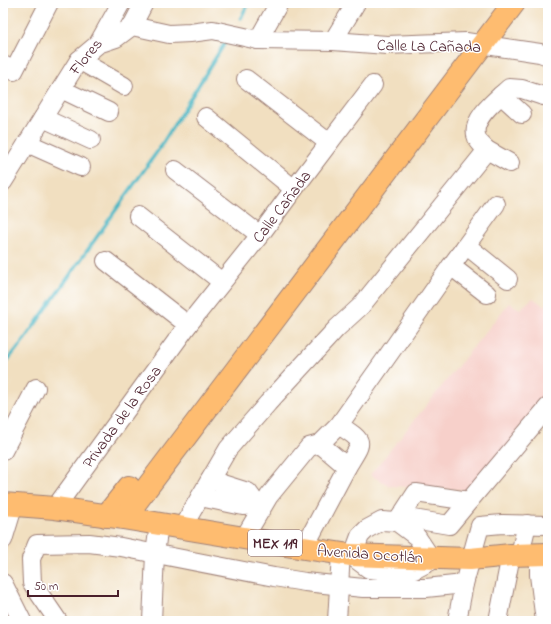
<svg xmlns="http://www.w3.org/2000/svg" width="551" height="624" viewBox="0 0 551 624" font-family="'Indie Flower',sans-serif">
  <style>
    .built { fill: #f7d0ca }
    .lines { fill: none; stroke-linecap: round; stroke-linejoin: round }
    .stream { stroke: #48b6c3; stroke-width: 3.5 }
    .minor-casing { stroke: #9e7f76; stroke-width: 20 }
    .major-casing { stroke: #9e7f76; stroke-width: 24 }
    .path { stroke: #9e7f76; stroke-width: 2; stroke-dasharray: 3 3; stroke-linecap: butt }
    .minor { stroke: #fff; stroke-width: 18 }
    .major { stroke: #febc70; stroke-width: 22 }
    .labels { text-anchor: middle; stroke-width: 3; stroke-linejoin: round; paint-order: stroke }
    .shield { fill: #fff; stroke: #80626b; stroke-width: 1 }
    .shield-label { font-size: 15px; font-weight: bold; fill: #4a1f2b }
    .street-label { font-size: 16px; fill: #4a1f2b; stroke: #fff }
  </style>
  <rect width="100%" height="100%" fill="#fff"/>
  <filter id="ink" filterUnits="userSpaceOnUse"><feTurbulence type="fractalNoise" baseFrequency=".025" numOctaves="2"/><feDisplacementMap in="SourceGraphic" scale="8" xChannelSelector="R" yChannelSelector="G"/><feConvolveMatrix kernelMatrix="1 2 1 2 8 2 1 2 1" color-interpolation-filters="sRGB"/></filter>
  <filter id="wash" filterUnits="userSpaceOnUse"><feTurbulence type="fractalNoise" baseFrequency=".012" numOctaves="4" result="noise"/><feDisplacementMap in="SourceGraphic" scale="16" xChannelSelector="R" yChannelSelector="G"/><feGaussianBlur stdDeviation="0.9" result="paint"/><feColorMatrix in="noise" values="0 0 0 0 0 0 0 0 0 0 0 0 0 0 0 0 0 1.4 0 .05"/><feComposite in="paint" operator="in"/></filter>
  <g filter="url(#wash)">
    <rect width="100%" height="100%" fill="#f1dfc0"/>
    <path class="built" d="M533 298 544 306 548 302V414L483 491 390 486 370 475 509 303 520 309Z"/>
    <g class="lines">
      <g class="stream">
        <path d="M241 18 248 3"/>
        <path d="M3 366 24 340 159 149 226 41"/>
      </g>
    </g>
  </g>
  <g filter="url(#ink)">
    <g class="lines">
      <defs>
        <g id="minor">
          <path d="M132 26 144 3"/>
          <path d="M258 40 279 3"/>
          <path d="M333 41 356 3"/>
          <path d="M98 44 116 38 132 26 169 34 190 33 213 30 258 40 333 41 387 45 466 42 540 53 548 56"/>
          <path d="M79 60 124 86"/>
          <path d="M3 65 14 71 49 3"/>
          <path d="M246 79 329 143"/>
          <path d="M61 89 109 112"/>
          <path d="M501 95 522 114"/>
          <path d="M206 117 294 189"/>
          <path d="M43 118 91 140"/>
          <path d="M27 143 81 167"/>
          <path d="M487 150C484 147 478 142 477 138 469 120 497 99 509 88L522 89 543 96"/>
          <path d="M175 170 260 235"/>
          <path d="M3 182 79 60 98 44 121 3"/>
          <path d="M138 216 222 282"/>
          <path d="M465 247 496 204"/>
          <path d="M106 261 188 325"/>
          <path d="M451 266 465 247 472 250 508 279"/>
          <path d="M339 425C365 443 364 439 347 467"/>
          <path d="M3 451 36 388"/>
          <path d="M200 497 243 506 253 505V499L248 492 210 480"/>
          <path d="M469 501 548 407"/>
          <path d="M55 508 188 325 260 235 294 189 373 85"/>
          <path d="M397 522 416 493 469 501 449 525 401 517"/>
          <path d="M182 528 228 449 268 403 337 328 361 306 487 150 510 163"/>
          <path d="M244 538 269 496 309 447 320 444"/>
          <path d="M3 540 14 504"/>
          <path d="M304 548 347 467 320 444 339 425 451 266 487 294"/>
          <path d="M520 554 527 524"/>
          <path d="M350 555 369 569 390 571 414 570 437 558"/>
          <path d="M353 555 360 536 367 529 382 521 397 522 417 537 431 558"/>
          <path d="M539 555V575L545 621"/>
          <path d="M3 583 22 621"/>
          <path d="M58 621 32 583 31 559 37 544 89 543 121 547 274 577 305 582 363 588H426L464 584"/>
          <path d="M152 621 155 554 159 524"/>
          <path d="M337 621 341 553"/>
          <path d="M457 621 464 584 480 526 502 524 548 525"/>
          <path d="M498 621 511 555"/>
        </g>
        <g id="major">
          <path d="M3 504 55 508 124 518 304 548 350 555 470 559 511 555 548 554"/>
          <path d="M106 516 129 487"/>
          <path d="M124 518 514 3"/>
        </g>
      </defs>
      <use href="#minor" class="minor-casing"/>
      <use href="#major" class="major-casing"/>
      <path class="path" d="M3 95 8 85"/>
      <use href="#minor" class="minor"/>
      <use href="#major" class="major"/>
    </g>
  </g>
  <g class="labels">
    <rect class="shield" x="248" y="530" width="54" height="26" rx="3"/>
    <g class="shield-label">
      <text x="275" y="548">MEX 119</text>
    </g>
    <g class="street-label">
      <text transform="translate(429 45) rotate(1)" y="6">Calle La Cañada</text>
      <text transform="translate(85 56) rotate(-51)" y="6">Flores</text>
      <text transform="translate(281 206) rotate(-53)" y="6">Calle Cañada</text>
      <text transform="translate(121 416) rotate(-54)" y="6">Privada de la Rosa</text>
      <text transform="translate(370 553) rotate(4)" y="6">Avenida Ocotlán</text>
    </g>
  </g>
  <rect width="551" height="624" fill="none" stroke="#fff" stroke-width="16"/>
  <path d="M28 590v6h90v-6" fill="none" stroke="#4a1f2b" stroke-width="2"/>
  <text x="34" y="590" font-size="12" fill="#4a1f2b" stroke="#ffffff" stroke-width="3" paint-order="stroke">50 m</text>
</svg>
